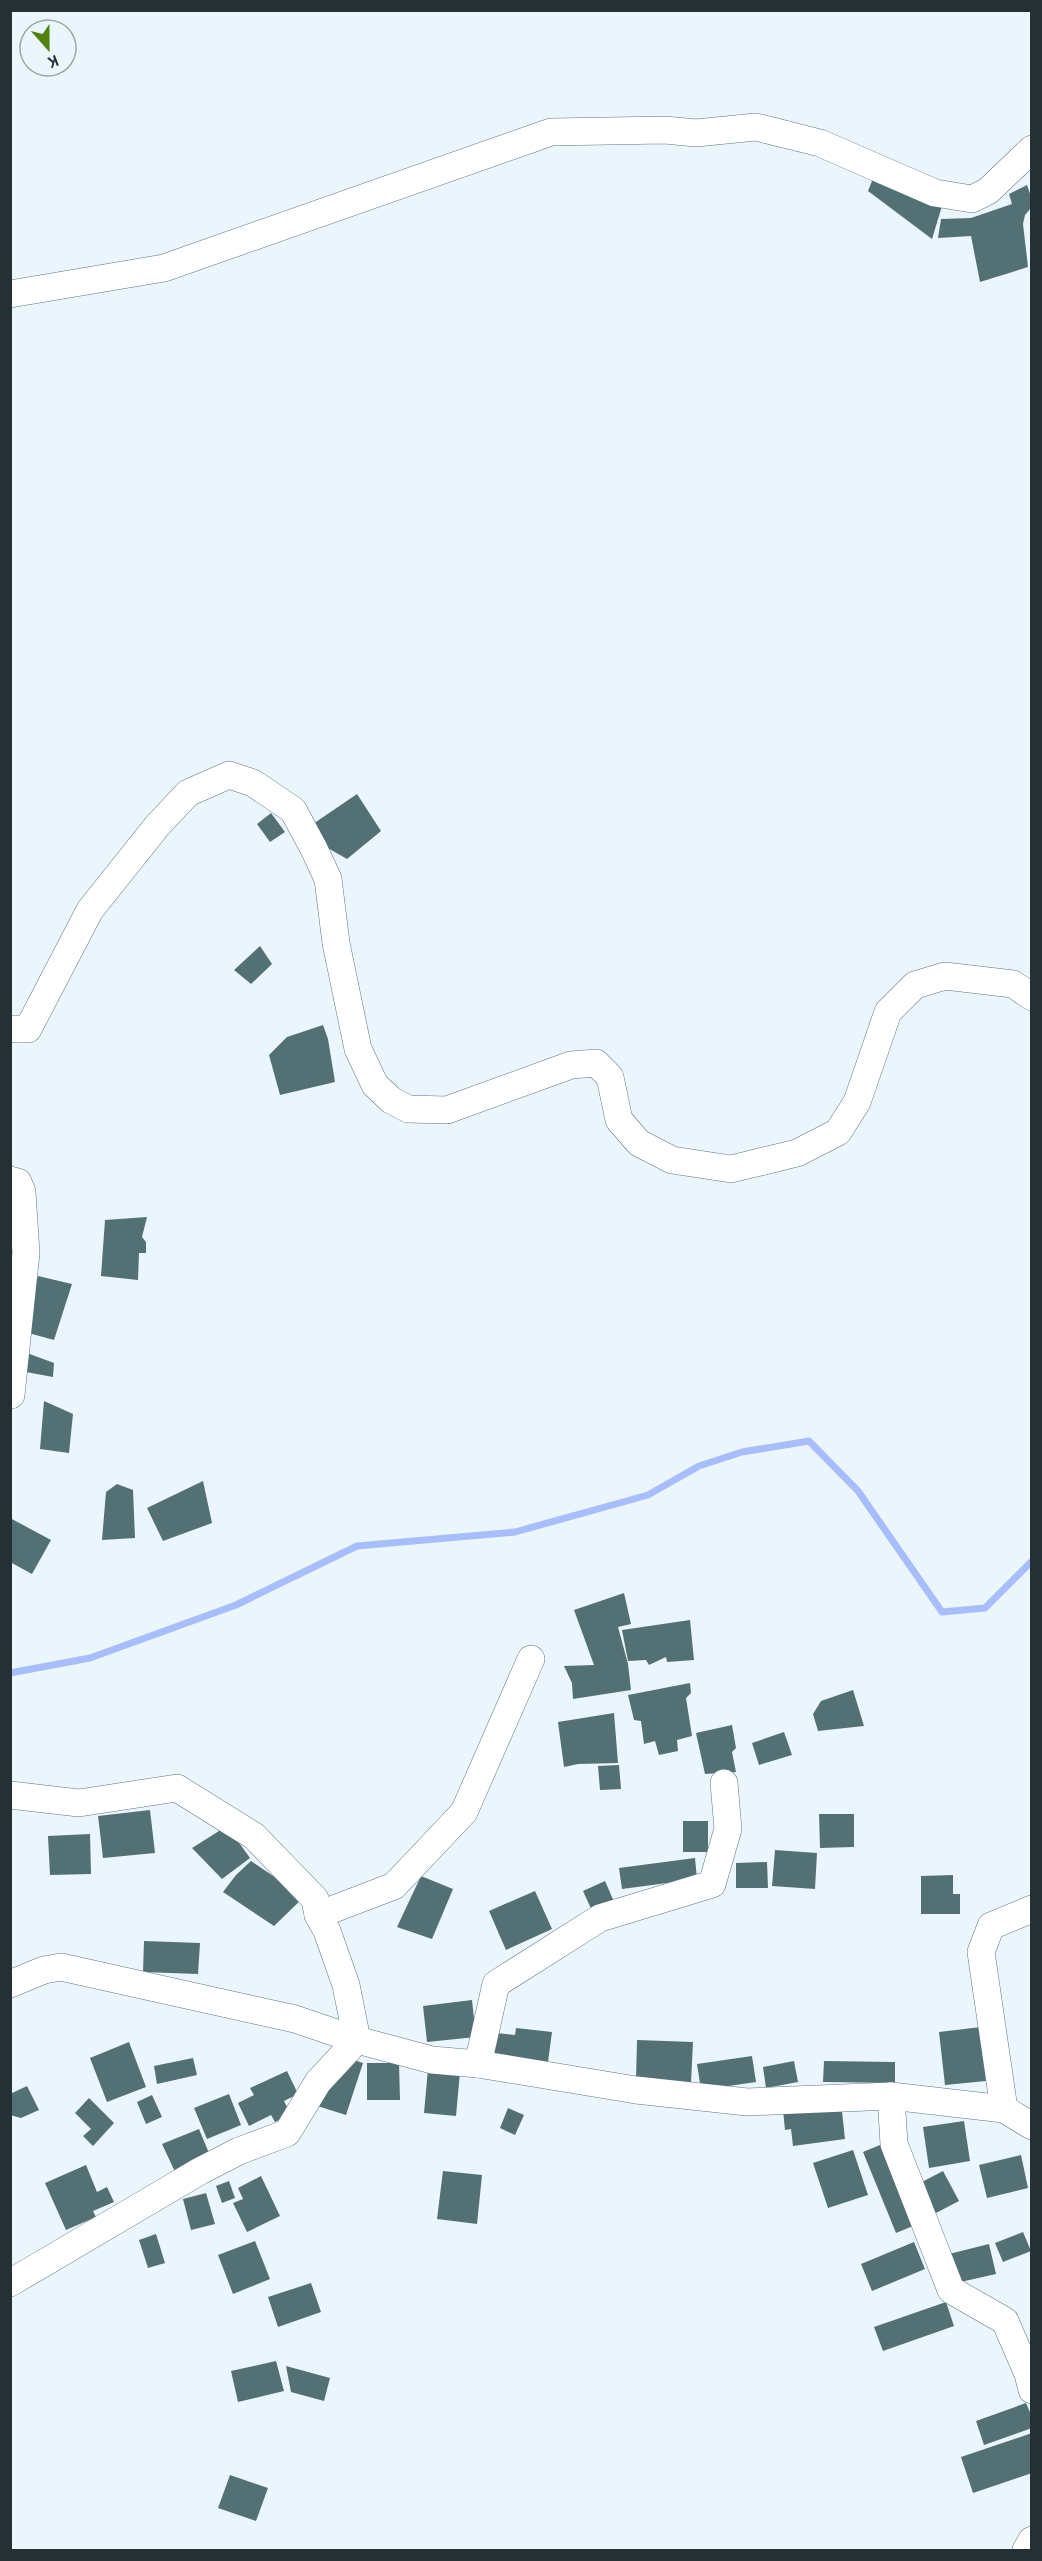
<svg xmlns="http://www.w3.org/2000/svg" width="1042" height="2561" viewBox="0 0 1042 2561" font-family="'Archivo Narrow',sans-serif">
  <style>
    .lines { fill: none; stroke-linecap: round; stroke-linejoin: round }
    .stream { stroke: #a8befc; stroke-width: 7 }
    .building { fill: #537075 }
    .minor-casing { stroke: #5d7581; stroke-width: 28 }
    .minor { stroke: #fff; stroke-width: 27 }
  </style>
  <rect width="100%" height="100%" fill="#ebf6fc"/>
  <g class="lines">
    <path class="stream" d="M10 1673 90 1658 236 1605 357 1546 515 1532 648 1495 699 1466 742 1452 809 1441 858 1491 942 1612 985 1608 1032 1561"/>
  </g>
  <g class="building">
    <path d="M876 171 942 206 932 239 868 191Z"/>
    <path d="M1027 185 1032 199V207L1025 215 1023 224 1028 267 980 282 971 236 938 238 941 219 971 218 1012 204 1009 194Z"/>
    <path d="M357 794 381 831 347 859 319 843 310 826Z"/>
    <path d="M271 813 285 832 270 842 257 824Z"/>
    <path d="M260 946 272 964 251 984 234 970Z"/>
    <path d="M323 1025 328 1039 335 1082 280 1095 269 1055 287 1037Z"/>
    <path d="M147 1217 142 1237 146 1242V1253H139L138 1280 101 1276 105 1220Z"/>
    <path d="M38 1276 72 1284 54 1340 21 1331Z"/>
    <path d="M27 1353 54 1363 53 1377 26 1372Z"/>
    <path d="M44 1401 73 1414 69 1453 40 1449Z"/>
    <path d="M203 1481 212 1523 163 1541 147 1508Z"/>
    <path d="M117 1484 133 1490 135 1538 102 1540 106 1492Z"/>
    <path d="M10 1518 51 1540 32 1574 10 1562Z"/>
    <path d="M624 1593 631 1624 618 1627 628 1664 631 1690 573 1699 572 1683 564 1666 594 1665 574 1610Z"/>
    <path d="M690 1620 694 1660 667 1662 666 1657 649 1665 646 1660 628 1661 622 1630Z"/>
    <path d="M690 1683 691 1693 686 1698 692 1736 677 1740 678 1751 659 1755 655 1741 644 1744 641 1721 634 1720 628 1695Z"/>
    <path d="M853 1690 864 1726 818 1731 813 1714 821 1701Z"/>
    <path d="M614 1713 618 1763 578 1764 564 1767 558 1722Z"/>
    <path d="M732 1725 736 1748 732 1752 736 1772 705 1774 696 1733Z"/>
    <path d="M784 1732 792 1755 759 1765 752 1743Z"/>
    <path d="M619 1765 621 1789 600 1790 598 1766Z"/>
    <path d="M150 1810 155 1853 103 1858 98 1816Z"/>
    <path d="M819 1814H854V1847L820 1848Z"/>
    <rect x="683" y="1821" width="25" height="31"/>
    <path d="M227 1826 250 1858 222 1879 192 1848Z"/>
    <path d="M90 1834 91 1874 50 1875 48 1836Z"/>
    <path d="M775 1850 817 1853 815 1889 772 1886Z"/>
    <path d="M695 1858 697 1879 622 1889 619 1868Z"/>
    <path d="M251 1861 304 1897 274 1926 223 1892 236 1875Z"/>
    <path d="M767 1862 768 1888H736V1863Z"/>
    <path d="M953 1875V1894H960V1914H921V1876Z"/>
    <path d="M421 1876 453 1889 432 1939 397 1927Z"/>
    <path d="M605 1881 615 1904 593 1913 583 1891Z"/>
    <path d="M535 1891 552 1929 506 1950 489 1911Z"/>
    <path d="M144 1941 200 1943 198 1974 143 1972Z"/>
    <path d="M472 2000 476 2037 427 2042 423 2006Z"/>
    <path d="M981 2027 986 2081 945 2085 939 2032Z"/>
    <path d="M516 2028 552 2032 548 2062 493 2054 496 2033 515 2035Z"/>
    <path d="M637 2040 693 2042 691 2083 636 2081Z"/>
    <path d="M129 2042 146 2087 107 2102 90 2058Z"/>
    <path d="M328 2052 363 2063 346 2115 311 2104Z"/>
    <path d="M752 2056 756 2082 701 2090 697 2064Z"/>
    <path d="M193 2058 197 2075 157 2084 154 2066Z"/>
    <path d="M794 2061 798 2082 766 2088 763 2067Z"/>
    <path d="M824 2061 895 2062V2083L823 2082Z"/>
    <path d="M367 2063H399L400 2100H367Z"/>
    <path d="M428 2069 460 2072 456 2116 424 2113Z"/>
    <path d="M287 2071 298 2094 284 2101 291 2115 275 2122 271 2115 249 2126 238 2103 254 2095 250 2088Z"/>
    <path d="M27 2086 39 2110 21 2118 10 2115V2094Z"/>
    <path d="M229 2094 241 2125 207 2139 194 2108Z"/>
    <path d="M152 2095 162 2117 146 2124 137 2102Z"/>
    <path d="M89 2098 114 2123 93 2146 83 2136 91 2129 75 2113Z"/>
    <path d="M841 2102 845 2139 793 2146 791 2129 785 2130 783 2110Z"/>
    <path d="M508 2108 524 2115 515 2135 500 2128Z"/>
    <path d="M964 2121 970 2161 929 2168 923 2127Z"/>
    <path d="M199 2129 211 2158 176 2174 162 2144Z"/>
    <path d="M880 2145 913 2226 896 2233 863 2152Z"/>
    <path d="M853 2150 868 2195 828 2208 813 2163Z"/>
    <path d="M1021 2155 1028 2188 987 2198 979 2165Z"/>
    <path d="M86 2165 97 2192 107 2187 114 2202 93 2211 96 2217 66 2230 45 2183Z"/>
    <path d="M443 2171 482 2175 477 2224 437 2219Z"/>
    <path d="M943 2171 959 2201 936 2213 920 2183Z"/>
    <path d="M261 2176 280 2216 247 2232 233 2203 243 2199 238 2188Z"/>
    <path d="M229 2181 235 2198 222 2203 216 2186Z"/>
    <path d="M206 2193 215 2224 191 2230 183 2199Z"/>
    <path d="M1023 2232 1031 2251 1003 2262 995 2243Z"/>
    <path d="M156 2234 165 2263 148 2268 139 2240Z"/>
    <path d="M255 2241 270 2279 233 2294 218 2255Z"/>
    <path d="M914 2242 925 2269 872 2291 861 2264Z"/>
    <path d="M989 2244 996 2274 956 2283 949 2254Z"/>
    <path d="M311 2283 321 2312 278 2327 268 2297Z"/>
    <path d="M946 2302 954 2326 883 2351 874 2327Z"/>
    <path d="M276 2361 284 2391 238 2402 231 2371Z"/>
    <path d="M286 2366 330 2378 324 2401 291 2392Z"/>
    <path d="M1026 2403 1032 2417V2428L984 2445 976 2421Z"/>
    <path d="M1032 2433V2473L973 2493 961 2457Z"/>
    <path d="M230 2475 268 2488 256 2521 218 2508Z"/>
  </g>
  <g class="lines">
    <defs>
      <g id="minor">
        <path d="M10 294 164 268 551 132 665 130 696 133 756 127 820 143 935 193 972 199 988 191 1032 149"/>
        <path d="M10 1029H28L90 910 157 826 188 793 229 775 253 783 293 810 314 849 328 879 336 943 358 1049 375 1085 391 1100 408 1109 447 1110 571 1065 596 1063 610 1077 619 1120 639 1143 672 1160 731 1169 797 1153 838 1132 857 1102 888 1012 915 985 945 976 1013 984 1032 997"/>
        <path d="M10 1180 18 1182 22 1192 26 1253 11 1395"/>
        <path d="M10 1795 79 1803 177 1788 254 1836 315 1899 318 1915 327 1931 346 1985 357 2040"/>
        <path d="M318 1915 394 1886 464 1812 531 1659"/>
        <path d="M10 1984 44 1970 61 1967 295 2019 357 2040 432 2060 478 2064 636 2090 747 2102 891 2096 1004 2109 1032 2126"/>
        <path d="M478 2064 496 1984 600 1918 712 1884 728 1829 724 1783"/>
        <path d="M891 2096 894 2144 951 2290 1005 2321 1028 2374 1032 2390"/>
        <path d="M1004 2109 981 1952 991 1926 1032 1909"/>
        <path d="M10 2283 200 2171 239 2151 287 2133 318 2082 357 2040"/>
        <path d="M1026 2550 1032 2540"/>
      </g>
    </defs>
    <use href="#minor" class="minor-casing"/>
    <use href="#minor" class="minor"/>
  </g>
  <rect width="1042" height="2561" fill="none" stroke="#253035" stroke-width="24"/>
  <g transform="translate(48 48) rotate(159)"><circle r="28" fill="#ebf6fc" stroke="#9ca7ac" stroke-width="1.5"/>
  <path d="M0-4.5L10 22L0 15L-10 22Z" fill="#52810f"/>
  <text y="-9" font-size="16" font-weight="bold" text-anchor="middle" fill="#253035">K</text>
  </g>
</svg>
